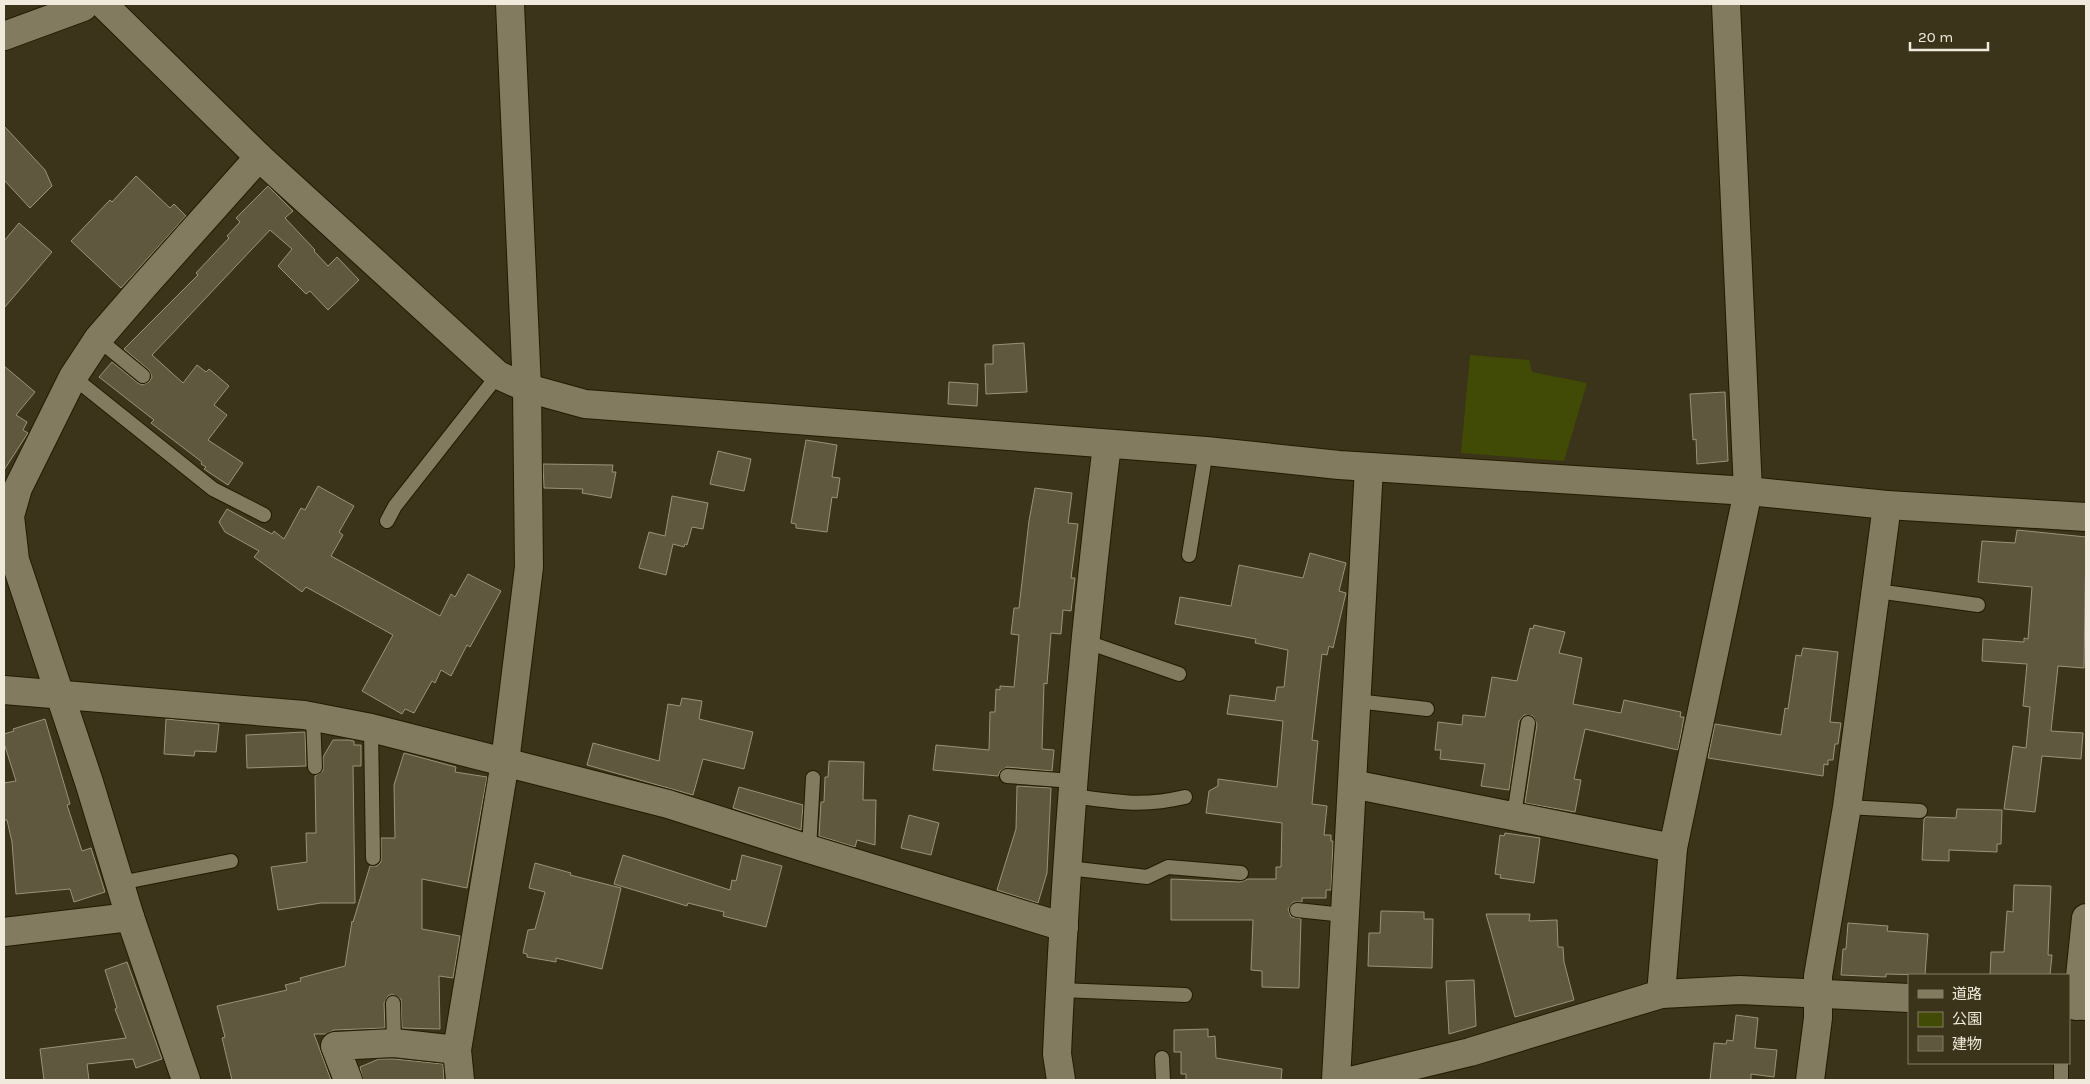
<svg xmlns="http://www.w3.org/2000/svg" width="2090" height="1084" viewBox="0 0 2090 1084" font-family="Karla,'Noto Sans JP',sans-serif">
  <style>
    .green { fill: #414b05 }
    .building { fill: #60583e; stroke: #9b9377 }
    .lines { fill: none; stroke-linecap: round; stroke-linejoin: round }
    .service-casing { stroke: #221b03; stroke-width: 16 }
    .minor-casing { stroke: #221b03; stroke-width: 30 }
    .tertiary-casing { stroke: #221b03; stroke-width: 30 }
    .service { stroke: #837b5f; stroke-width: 14 }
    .minor { stroke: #837b5f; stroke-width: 28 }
    .tertiary { stroke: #837b5f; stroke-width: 28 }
  </style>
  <rect width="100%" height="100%" fill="#3b341a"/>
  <path class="green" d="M1470 355 1529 360 1532 372 1587 383 1564 461 1461 453Z"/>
  <g class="building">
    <path d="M4 126 45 170 52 186 30 208 4 180Z"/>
    <path d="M136 176 170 208 174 204 186 216 121 288 71 241 110 200 112 202Z"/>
    <path d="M268 186 293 211 285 218 315 250 314 251 328 266 337 257 359 280 328 310 310 291 306 294 278 266 292 249 270 230 152 355 183 383 197 365 206 372 209 369 229 386 214 405 227 415 208 440 243 463 228 485 204 469 206 467 201 464 202 462 151 423 154 420 99 377 112 362 138 383 142 385 149 382 152 377 149 370 124 349 198 275 196 273 229 238 227 236 240 222 236 218Z"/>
    <path d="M19 223 52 252 4 308V241Z"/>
    <path d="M1024 343 1027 392 986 394 985 364H993V345Z"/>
    <path d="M4 366 35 392 16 415 27 422 23 430 28 433 4 470Z"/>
    <path d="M949 382 978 384 977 406 948 404Z"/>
    <path d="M1725 392 1728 461 1697 464 1696 439 1693 440 1690 394Z"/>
    <path d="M806 440 837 445 832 477 840 478 837 498 832 497 827 532 796 528V524L791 523Z"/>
    <path d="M718 451 751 459 744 491 710 484Z"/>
    <path d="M543 464 613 465 612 472H616L611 498 582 493 583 489 544 488Z"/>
    <path d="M318 486 354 506 339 532 343 535 331 556 440 616 451 594 455 597 468 574 501 591 470 647 467 645 451 676 441 670 435 683 432 681 414 713 405 709 402 714 362 691 393 635 306 587 302 592 254 557 259 551 225 532 219 522 227 509 272 534 274 531 284 539 301 508 305 510Z"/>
    <path d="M1035 488 1072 493 1068 523 1078 524 1071 578H1075L1071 611 1063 610 1061 634 1051 633 1047 684 1044 683 1042 749 1054 750 1052 771 1007 767 1000 771 998 776 933 770 936 745 989 750 990 712H995L996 689 1000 690V686L1014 687 1019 635 1011 634 1014 608H1019L1029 521Z"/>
    <path d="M672 496 708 503 703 529 692 527 687 545 685 544 684 547 673 544 666 575 639 568 649 532 665 536Z"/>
    <path d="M2017 530 2086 537 2084 668 2058 666 2051 731 2083 733 2081 759 2042 756 2035 812 2004 809 2013 746 2026 748 2030 707 2023 706 2027 664 1982 661 1983 639 2024 642V638L2028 639 2032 587 1978 582 1982 541 2015 543Z"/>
    <path d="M1310 553 1346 563 1339 591 1346 593 1333 648 1329 646 1327 655 1322 654 1312 740 1318 741 1312 804 1327 806 1324 835H1331V841H1333L1331 890H1326V898H1302V902H1293L1288 909 1291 917 1301 919 1299 988 1262 987V971L1251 970 1253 920H1171V879L1240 882 1248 879H1276V867H1281L1282 823 1206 813 1209 791 1218 786V779L1277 787 1283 721 1227 714 1230 695 1275 701 1277 687H1284L1288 650 1255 643 1256 639 1175 624 1180 597 1231 606 1239 565 1303 578Z"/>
    <path d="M1534 625 1565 632 1559 653 1582 658 1573 704 1621 713 1624 700 1681 712 1680 717H1684L1678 750 1585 729 1574 779 1581 780 1575 812 1525 803 1537 724 1533 716 1524 715 1519 721 1509 790 1481 786 1485 764 1440 759 1441 750H1435L1438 722 1462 725 1463 715 1485 717 1492 677 1517 681 1530 628 1533 629Z"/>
    <path d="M1803 648 1838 652 1830 722 1841 723 1838 744H1835L1833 760H1828V765L1824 764 1823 776 1708 758 1715 724 1781 735 1785 708 1788 709 1796 655 1801 656Z"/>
    <path d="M682 698 702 701 699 719 753 732 744 769 703 759 693 795 587 765 593 743 659 761 668 704 680 706Z"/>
    <path d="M45 719 70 804 67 805 82 851 91 848 105 892 74 902 70 889 16 894 12 842 7 820H4V783L16 781 4 743V734L14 731 13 729Z"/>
    <path d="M166 719 219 724 216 752 195 751 194 756 164 754Z"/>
    <path d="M305 732 306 766 247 768 246 735Z"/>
    <path d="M333 740H349L354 741V745H361V766H353L355 903H321L278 910 271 867 307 862 306 833H316L315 776 323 771V757Z"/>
    <path d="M404 753 456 767 455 772 487 777 467 888 422 879V929L460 936 453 978 439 976 440 1029 402 1028 401 999 392 994 388 996 384 1003 385 1028 334 1030 326 1034H314L331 1080H232L222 1038 225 1037 217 1006 287 990 285 985 301 981 300 978 345 966 352 921 353 922 370 866H377L381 862V838H395L394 785Z"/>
    <path d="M829 761 864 762 863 800H876L875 845 857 840 855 847 819 836 821 802H824L825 777H828Z"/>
    <path d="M1017 786 1051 788 1047 873 1038 903 997 890 1016 829Z"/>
    <path d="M739 787 803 805 801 830 733 808Z"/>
    <path d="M1957 809 2002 810 2001 844H1997V852L1949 850V861L1922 860 1924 819 1926 817 1956 818Z"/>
    <path d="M909 815 939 823 931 855 901 848Z"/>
    <path d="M1505 833 1540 838 1534 883 1500 878 1501 875 1495 874 1500 835 1504 836Z"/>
    <path d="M623 855 730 890 732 880 736 881 742 855 782 866 766 927 723 916 724 912 688 903 687 906 614 884Z"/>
    <path d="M535 863 571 873 570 875 621 888 602 969 556 958V962L527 957V954L523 953 528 930 535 929 545 892 529 888Z"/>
    <path d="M2014 885 2051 886 2048 955H2052L2050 975H1990L1991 952H2004L2007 911 2013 912Z"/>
    <path d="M1381 911 1424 912V919H1433L1432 968 1368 966 1369 933H1380Z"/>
    <path d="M1486 914H1530L1529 921 1557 920 1558 947H1563L1564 962 1574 1000 1515 1017Z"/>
    <path d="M1848 923 1888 926 1887 931 1928 934 1925 975 1886 974V977L1841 975 1843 949H1846Z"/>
    <path d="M127 962 162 1059 136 1068 133 1059 87 1064 89 1080H44L40 1049 126 1038 115 1009 117 1008 105 970Z"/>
    <path d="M1474 980 1476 1026 1449 1034 1446 981Z"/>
    <path d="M1736 1015 1758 1018 1755 1048 1777 1050 1774 1077 1751 1074V1080H1710L1714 1043 1726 1044 1727 1040 1733 1041Z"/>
    <path d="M1208 1029V1037L1215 1036 1216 1058 1282 1069 1281 1080H1186V1074H1181V1052H1174V1030Z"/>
    <path d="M379 1059H394L443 1064 444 1080H363L360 1067Z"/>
  </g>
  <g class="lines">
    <defs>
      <g id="service">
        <path d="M98 339 143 376"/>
        <path d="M73 377 213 489 264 515"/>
        <path d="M387 521 395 506 498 375"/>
        <path d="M1189 555 1206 451"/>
        <path d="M1877 591 1978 605"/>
        <path d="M1087 642 1179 674"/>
        <path d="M1356 701 1427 709"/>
        <path d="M313 717 315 767"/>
        <path d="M371 728 373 858"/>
        <path d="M1007 776 1073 781"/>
        <path d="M1074 796C1116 802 1142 807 1185 797"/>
        <path d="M1847 807 1920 811"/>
        <path d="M1514 815 1528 723"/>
        <path d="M809 849 813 778"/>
        <path d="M1068 868 1147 877 1168 867 1241 873"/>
        <path d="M120 883 231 861"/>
        <path d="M1297 910 1344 915"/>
        <path d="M1060 990 1185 995"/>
        <path d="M393 1003 394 1043"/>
        <path d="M1162 1058 1163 1080"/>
        <path d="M2061 1063V1080"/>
      </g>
      <g id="minor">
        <path d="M103 4 259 157 498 375 527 388 585 404 1206 451 1339 465 1748 491 1887 505 2086 517"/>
        <path d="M4 36 83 7 84 4"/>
        <path d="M4 690 304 715 371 728 668 804 809 849 1064 927"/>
        <path d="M1352 784 1673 848"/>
        <path d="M4 932 130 917"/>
        <path d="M1661 994 1673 848 1748 491 1726 4"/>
        <path d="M2077 1006 2086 918"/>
        <path d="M186 1080 130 917 89 782 15 560 10 516 18 488 73 377 98 339 143 287 259 157"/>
        <path d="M348 1080 335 1046 394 1043 457 1050"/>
        <path d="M460 1080 457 1050 505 762 529 567 527 388 510 4"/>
        <path d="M1061 1080 1057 1054C1066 851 1082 647 1107 445"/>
        <path d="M1336 1080 1369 467"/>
        <path d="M1810 1080 1818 1018V976L1847 807 1887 505"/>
      </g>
      <g id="tertiary">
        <path d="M2069 1005 2086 1006"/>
        <path d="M1354 1080 1470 1052 1661 994 1740 990 1909 998"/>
      </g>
    </defs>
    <use href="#service" class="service-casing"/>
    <use href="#minor" class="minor-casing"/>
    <use href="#tertiary" class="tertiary-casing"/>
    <use href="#service" class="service"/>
    <use href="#minor" class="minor"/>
    <use href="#tertiary" class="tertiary"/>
  </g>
  <rect width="2090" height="1084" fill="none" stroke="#efeadb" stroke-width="10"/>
  <rect x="1908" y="974" width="162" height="90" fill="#3b341a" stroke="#837d67"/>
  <rect x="1918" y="990" width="25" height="8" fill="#837b5f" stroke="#837d67"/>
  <text x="1952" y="999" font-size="15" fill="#efeadb">道路</text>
  <rect x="1918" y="1012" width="25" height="15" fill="#414b05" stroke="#837d67"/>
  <text x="1952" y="1024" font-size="15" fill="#efeadb">公園</text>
  <rect x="1918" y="1036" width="25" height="15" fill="#60583e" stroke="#837d67"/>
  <text x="1952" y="1049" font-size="15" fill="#efeadb">建物</text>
  <path d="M1910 42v8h78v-8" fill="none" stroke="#efeadb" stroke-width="2.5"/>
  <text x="1918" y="42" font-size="15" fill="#efeadb" stroke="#3b341a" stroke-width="4" paint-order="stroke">20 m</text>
</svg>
